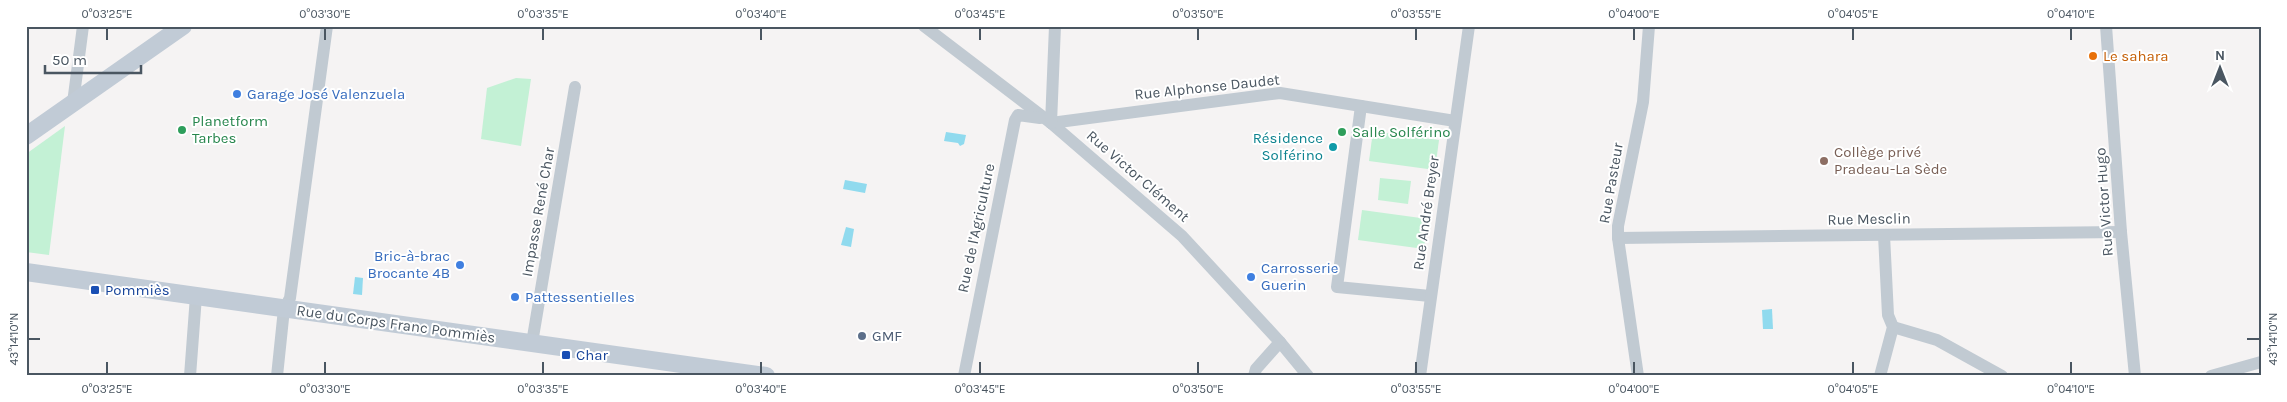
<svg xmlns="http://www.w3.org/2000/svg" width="2287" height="402" viewBox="0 0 2287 402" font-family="Karla,sans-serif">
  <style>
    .green { fill: #c3f1d5 }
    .water { fill: #90daee }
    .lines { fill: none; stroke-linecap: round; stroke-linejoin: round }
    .street { stroke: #c1cad2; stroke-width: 12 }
    .secondary { stroke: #c1cbd6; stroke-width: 18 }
    .ticks { fill: none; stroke: #4a5661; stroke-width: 2 }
    .food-dot { fill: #e8710a; stroke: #fff; stroke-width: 2 }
    .shop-dot { fill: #3f7fe0; stroke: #fff; stroke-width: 2 }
    .leisure-dot { fill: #2e9e5b; stroke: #fff; stroke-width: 2 }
    .culture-dot { fill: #0f9aa8; stroke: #fff; stroke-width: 2 }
    .education-dot { fill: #8d6e63; stroke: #fff; stroke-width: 2 }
    .transit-dot { fill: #1a4fb4; stroke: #fff; stroke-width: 2 }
    .service-dot { fill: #5c6f8a; stroke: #fff; stroke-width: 2 }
    .labels { text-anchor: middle; stroke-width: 4; stroke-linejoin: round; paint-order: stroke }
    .food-label { font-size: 15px; fill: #c56008; stroke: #fff; text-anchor: start }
    .street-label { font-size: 15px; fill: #4a5661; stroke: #fff }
    .shop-label { font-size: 15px; fill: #366cbe; stroke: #fff; text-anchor: start }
    .leisure-label { font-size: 15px; fill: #27864d; stroke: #fff; text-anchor: start }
    .culture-label { font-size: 15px; fill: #0d838f; stroke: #fff; text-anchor: end }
    .education-label { font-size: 15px; fill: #785e54; stroke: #fff; text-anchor: start }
    .transit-label { font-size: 15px; fill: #164399; stroke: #fff; text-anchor: start }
    .service-label { font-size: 15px; fill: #4e5e75; stroke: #fff; text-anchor: start }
    .neatline { fill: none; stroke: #4a5661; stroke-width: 2 }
    .ticks-label { font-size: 12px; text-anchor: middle; fill: #4a5661 }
  </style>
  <rect width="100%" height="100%" fill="#f5f3f3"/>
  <g class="green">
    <path d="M516 78 531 79 521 146 481 139 487 88Z"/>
    <path d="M65 126 49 255 26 252V154Z"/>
    <path d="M1373 131 1439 140 1435 170 1369 161Z"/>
    <path d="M1380 178 1411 181 1408 204 1378 200Z"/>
    <path d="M1362 210 1428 219 1424 249 1358 240Z"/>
  </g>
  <g class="water">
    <path d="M946 132 966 135 964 144 960 146 958 143 944 141Z"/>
    <path d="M845 180 867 184 865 193 843 189Z"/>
    <path d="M846 227 854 229 851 247 841 245Z"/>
    <path d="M355 277 363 278 362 295 353 294Z"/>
    <path d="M1772 309 1773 329H1763L1762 310Z"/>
  </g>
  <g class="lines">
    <g class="street">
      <path d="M924 26 1051 123 1182 236 1280 342 1308 376"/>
      <path d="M2106 26 2121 232 2135 376"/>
      <path d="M73 103 83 26"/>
      <path d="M1361 106 1337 287 1430 296"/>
      <path d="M1051 123 1280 93 1455 121"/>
      <path d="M1051 123 1055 26"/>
      <path d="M1618 238 2121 232"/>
      <path d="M1893 327 1937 340 2002 376"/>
      <path d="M532 343 575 87"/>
      <path d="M190 376 196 296"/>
      <path d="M277 376 284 309 290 298 327 26"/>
      <path d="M964 376 1015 120 1018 115 1040 118"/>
      <path d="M1254 376 1256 369 1280 342"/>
      <path d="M1420 376 1469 26"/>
      <path d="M1638 376 1618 238V226L1643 102 1649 26"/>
      <path d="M1880 376 1893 327 1888 315 1884 235"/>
      <path d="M2211 376 2261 362"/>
    </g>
    <g class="secondary">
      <path d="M26 136 183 26"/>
      <path d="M26 272 766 376"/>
    </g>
  </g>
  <path class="ticks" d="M107 28V40M325 28V40M543 28V40M761 28V40M980 28V40M1198 28V40M1416 28V40M1634 28V40M1853 28V40M2071 28V40M28 339H40M2247 339H2260M107 362V374M325 362V374M543 362V374M761 362V374M980 362V374M1198 362V374M1416 362V374M1634 362V374M1853 362V374M2071 362V374"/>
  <circle class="food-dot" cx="2093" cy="56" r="5"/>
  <g class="shop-dot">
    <circle cx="237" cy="94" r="5"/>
    <circle cx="460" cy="265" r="5"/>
    <circle cx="1251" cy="277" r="5"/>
    <circle cx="515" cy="297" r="5"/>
  </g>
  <g class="leisure-dot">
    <circle cx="182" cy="130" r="5"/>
    <circle cx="1342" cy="132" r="5"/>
  </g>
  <circle class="culture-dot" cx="1333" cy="147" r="5"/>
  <circle class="education-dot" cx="1824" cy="161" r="5"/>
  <g class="transit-dot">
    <rect x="90" y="285" width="10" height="10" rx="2.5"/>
    <rect x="561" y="350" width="10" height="10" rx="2.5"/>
  </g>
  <circle class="service-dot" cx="862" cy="336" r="5"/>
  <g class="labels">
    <g class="food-label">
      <text x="2103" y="61">Le sahara</text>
    </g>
    <g class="street-label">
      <text transform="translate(1207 87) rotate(-6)" y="5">Rue Alphonse Daudet</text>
      <text transform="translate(1138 176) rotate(41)" y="5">Rue Victor Clément</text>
      <text transform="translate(1611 183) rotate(-80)" y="5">Rue Pasteur</text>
      <text transform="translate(2104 202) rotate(-94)" y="5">Rue Victor Hugo</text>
      <text transform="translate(538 212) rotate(-80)" y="5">Impasse René Char</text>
      <text transform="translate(1426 213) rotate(-82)" y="5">Rue André Breyer</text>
      <text transform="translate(1869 219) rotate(-1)" y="5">Rue Mesclin</text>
      <text transform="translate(976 228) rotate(-78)" y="5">Rue de l'Agriculture</text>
      <text transform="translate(396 324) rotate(8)" y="5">Rue du Corps Franc Pommiès</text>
    </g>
    <g class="shop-label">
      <text x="247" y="99">Garage José Valenzuela</text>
      <text x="450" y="261" text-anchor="end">Bric-à-brac<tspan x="450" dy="17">Brocante 4B</tspan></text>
      <text x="1261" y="273">Carrosserie<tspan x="1261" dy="17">Guerin</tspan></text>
      <text x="525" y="302">Pattessentielles</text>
    </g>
    <g class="leisure-label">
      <text x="192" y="126">Planetform<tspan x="192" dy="17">Tarbes</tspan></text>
      <text x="1352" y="137">Salle Solférino</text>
    </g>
    <g class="culture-label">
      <text x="1323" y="143">Résidence<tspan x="1323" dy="17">Solférino</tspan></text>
    </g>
    <g class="education-label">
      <text x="1834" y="157">Collège privé<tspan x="1834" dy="17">Pradeau-La Sède</tspan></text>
    </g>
    <g class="transit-label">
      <text x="105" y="295">Pommiès</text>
      <text x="576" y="360">Char</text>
    </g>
    <g class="service-label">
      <text x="872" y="341">GMF</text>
    </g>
  </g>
  <rect width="2287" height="402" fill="none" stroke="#ffffff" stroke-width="55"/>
  <g transform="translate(2220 68)" stroke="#ffffff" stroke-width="4" paint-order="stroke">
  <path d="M0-4L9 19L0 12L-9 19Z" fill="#4a5661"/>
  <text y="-8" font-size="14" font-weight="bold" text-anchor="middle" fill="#4a5661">N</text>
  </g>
  <path d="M45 65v8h96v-8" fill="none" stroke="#4a5661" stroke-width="2.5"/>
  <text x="52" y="65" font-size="15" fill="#4a5661" stroke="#ffffff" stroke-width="4" paint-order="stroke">50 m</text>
  <rect x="28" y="28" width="2232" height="346" class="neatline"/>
  <g class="ticks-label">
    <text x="107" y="18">0°03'25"E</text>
    <text x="325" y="18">0°03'30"E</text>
    <text x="543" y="18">0°03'35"E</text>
    <text x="761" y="18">0°03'40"E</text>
    <text x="980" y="18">0°03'45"E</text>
    <text x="1198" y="18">0°03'50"E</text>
    <text x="1416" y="18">0°03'55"E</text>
    <text x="1634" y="18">0°04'00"E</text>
    <text x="1853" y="18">0°04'05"E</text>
    <text x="2071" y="18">0°04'10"E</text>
    <text transform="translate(14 339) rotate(-90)" y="4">43°14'10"N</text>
    <text transform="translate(2273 339) rotate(-90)" y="4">43°14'10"N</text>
    <text x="107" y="393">0°03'25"E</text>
    <text x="325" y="393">0°03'30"E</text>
    <text x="543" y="393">0°03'35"E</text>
    <text x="761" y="393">0°03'40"E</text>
    <text x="980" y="393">0°03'45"E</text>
    <text x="1198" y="393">0°03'50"E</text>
    <text x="1416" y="393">0°03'55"E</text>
    <text x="1634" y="393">0°04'00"E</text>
    <text x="1853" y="393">0°04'05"E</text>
    <text x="2071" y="393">0°04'10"E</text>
  </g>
</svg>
